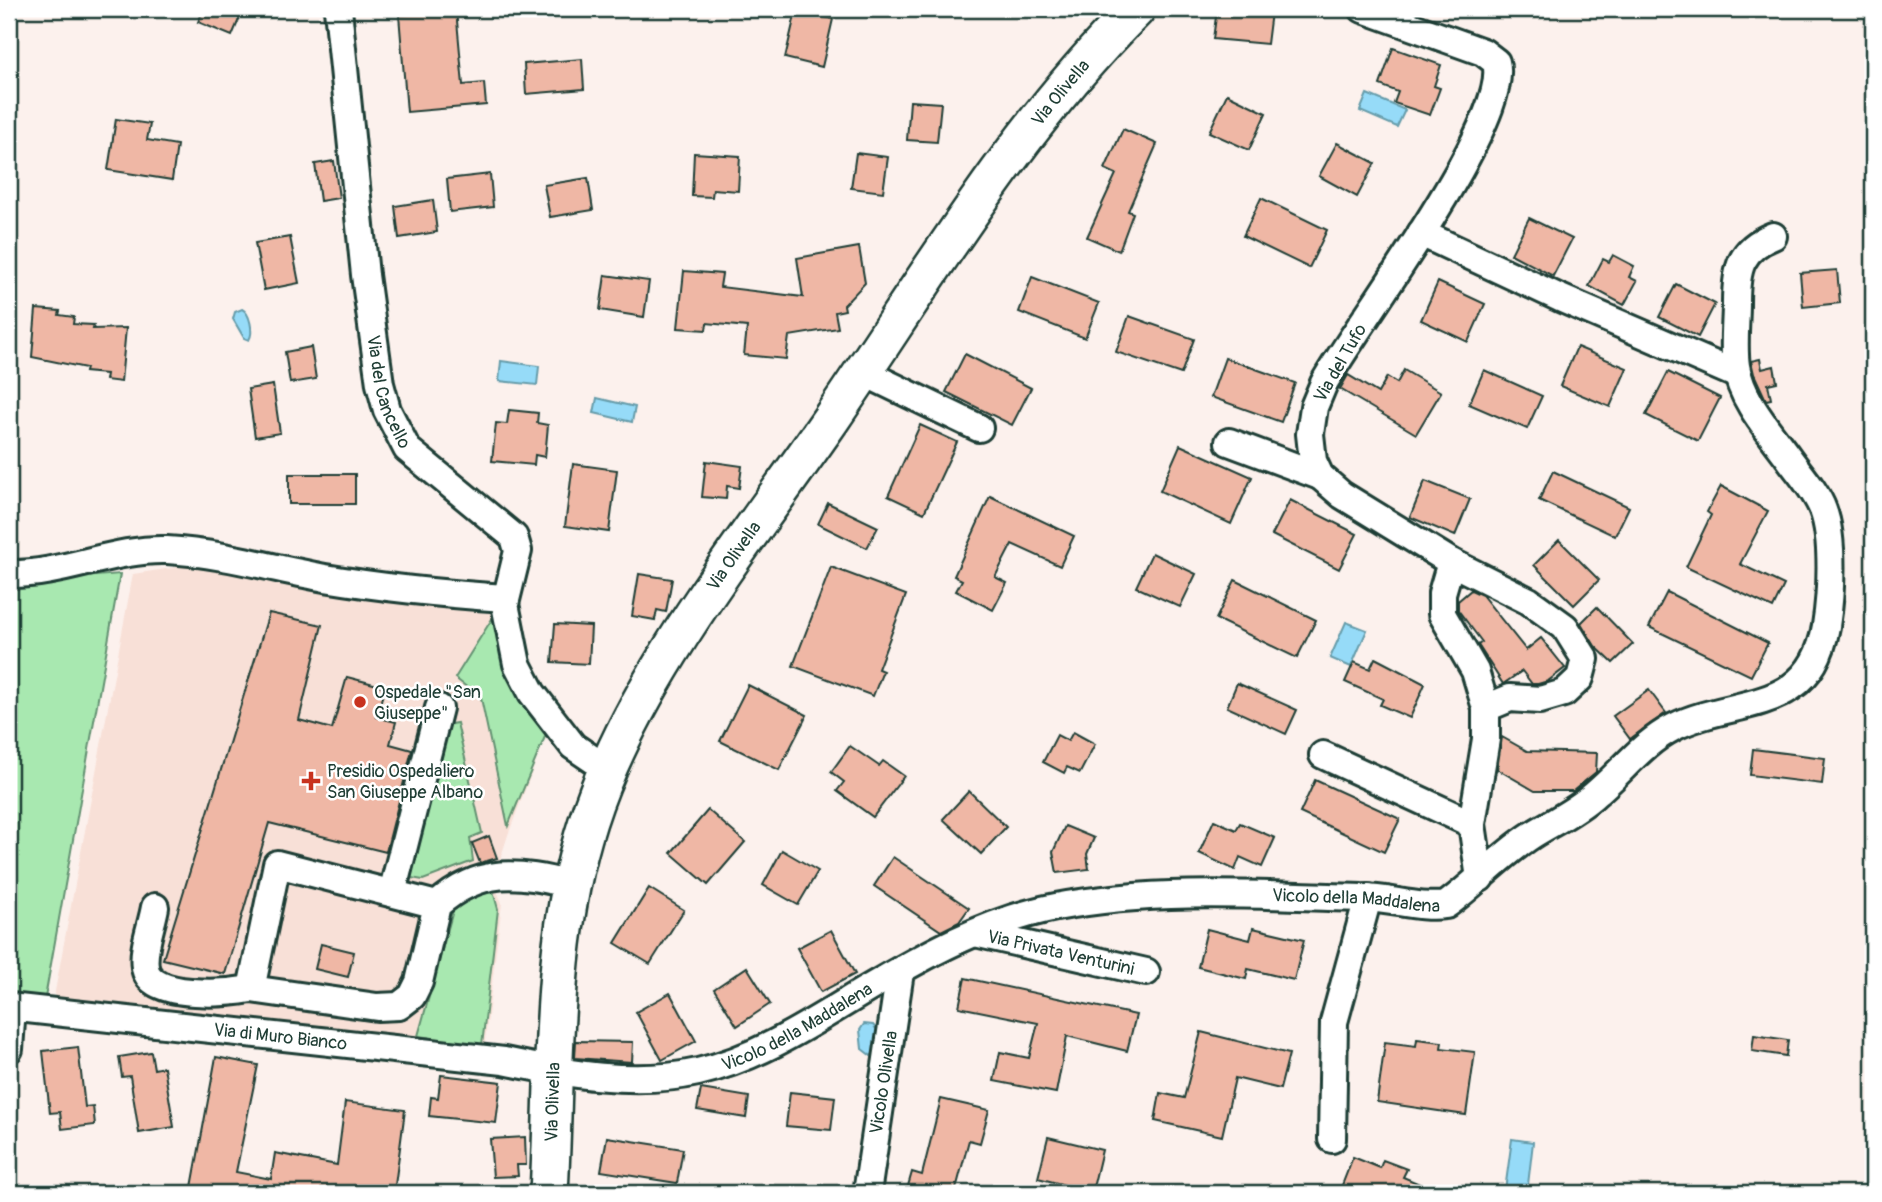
<svg xmlns="http://www.w3.org/2000/svg" width="1882" height="1202" viewBox="0 0 1882 1202" font-family="Pangolin,sans-serif">
  <style>
    .built { fill: #f8e0d7 }
    .green { fill: #a8e8b0; stroke: #649272; stroke-width: 2 }
    .water { fill: #96dbf8; stroke: #669caa; stroke-width: 2 }
    .building { fill: #efb7a5; stroke: #1f3d34; stroke-width: 2 }
    .lines { fill: none; stroke-linecap: round; stroke-linejoin: round }
    .street-casing { stroke: #1f3d34; stroke-width: 32 }
    .secondary-casing { stroke: #1f3d34; stroke-width: 42 }
    .street { stroke: #fff; stroke-width: 26 }
    .secondary { stroke: #fff; stroke-width: 37 }
    .poi-dot { fill: #c8321e; stroke: #fff; stroke-width: 2.5 }
    .labels { text-anchor: middle; stroke-width: 5; stroke-linejoin: round; paint-order: stroke }
    .street-label { font-size: 18px; fill: #1f3d34; stroke: #fff }
    .poi-label { font-size: 18px; fill: #1f3d34; stroke: #fff; text-anchor: start }
  </style>
  <rect width="100%" height="100%" fill="#fcf1ed"/>
  <filter id="ink" filterUnits="userSpaceOnUse"><feTurbulence type="fractalNoise" baseFrequency=".0143" numOctaves="2"/><feDisplacementMap in="SourceGraphic" scale="14" xChannelSelector="R" yChannelSelector="G"/><feConvolveMatrix kernelMatrix="1 2 1 2 8 2 1 2 1" color-interpolation-filters="sRGB"/></filter>
  <g filter="url(#ink)">
    <path class="built" d="M198 564 495 614 549 727 508 835 493 881 502 903 484 1049 418 1036 53 1002 133 574Z"/>
    <g class="green">
      <path d="M120 574 45 998 9 993V583Z"/>
      <path d="M495 614 549 727 508 826 481 698 455 678Z"/>
      <path d="M457 723 482 833 470 838 473 861 423 880 411 878 445 725Z"/>
      <path d="M491 884 498 909 482 1045 418 1036 454 907Z"/>
    </g>
    <g class="water">
      <path d="M1367 94 1405 110 1397 127 1360 111Z"/>
      <path d="M242 309C250 313 254 332 249 340L244 338 233 319 235 312Z"/>
      <path d="M501 361 539 366 537 385 499 381Z"/>
      <path d="M597 398 635 407 632 422 594 413Z"/>
      <path d="M1346 622 1367 630 1351 667 1330 658Z"/>
      <path d="M864 1024 873 1025 879 1032 876 1051 871 1056 862 1049 860 1030Z"/>
      <path d="M1512 1139 1533 1142 1527 1193 1505 1190Z"/>
    </g>
    <g class="building">
      <path d="M204 9H235L233 14 240 17 232 36 198 22Z"/>
      <path d="M1217 9 1271 12 1267 44 1213 39Z"/>
      <path d="M456 10 463 85 484 83 486 105 407 112 399 15Z"/>
      <path d="M796 11 833 19 822 67 785 58Z"/>
      <path d="M1393 48 1441 65 1434 86 1440 88 1430 115 1394 103 1398 92 1380 85Z"/>
      <path d="M582 59 584 89 526 94 524 64Z"/>
      <path d="M1227 94 1266 113 1249 150 1209 132Z"/>
      <path d="M910 101 941 103 937 142 907 140Z"/>
      <path d="M116 119 150 124 147 140 177 145 172 180 108 170Z"/>
      <path d="M1123 129 1157 144 1128 211 1133 213 1119 251 1087 237 1116 174 1105 169Z"/>
      <path d="M1337 143 1375 163 1357 197 1319 176Z"/>
      <path d="M694 153 740 156 738 191 713 189 712 197 692 196Z"/>
      <path d="M856 153 888 157 883 192 851 188Z"/>
      <path d="M334 161 339 198 320 201 315 164Z"/>
      <path d="M490 174 493 207 450 212 447 179Z"/>
      <path d="M588 178 593 210 550 217 544 185Z"/>
      <path d="M1261 198 1327 230 1309 268 1243 236Z"/>
      <path d="M433 200 437 232 399 238 395 206Z"/>
      <path d="M1529 218 1572 239 1553 276 1511 254Z"/>
      <path d="M290 237 299 283 264 290 255 243Z"/>
      <path d="M859 247 865 283 844 305 845 310 835 312 838 328 789 336 786 359 744 355 747 327 707 323 706 330 678 328 684 271 722 274 720 287 803 297 797 258Z"/>
      <path d="M1613 255 1634 266 1629 277 1637 281 1624 305 1589 286 1603 259 1609 262Z"/>
      <path d="M1837 270 1840 303 1803 307 1800 273Z"/>
      <path d="M605 275 649 281 644 317 600 310Z"/>
      <path d="M1032 277 1099 303 1085 338 1019 312Z"/>
      <path d="M1438 282 1485 304 1468 342 1421 320Z"/>
      <path d="M1676 284 1715 304 1698 337 1659 317Z"/>
      <path d="M36 309 60 311 59 315 74 317 73 324 94 325 93 329 126 328 121 382 105 380 106 374 85 372 86 368 32 357Z"/>
      <path d="M1129 316 1194 339 1181 374 1116 352Z"/>
      <path d="M311 347 316 379 290 383 285 352Z"/>
      <path d="M1577 347 1627 368 1610 407 1560 386Z"/>
      <path d="M965 354 1031 388 1012 425 946 392Z"/>
      <path d="M1225 358 1295 383 1281 422 1211 397Z"/>
      <path d="M1760 359 1762 369 1774 366 1777 382 1768 384 1771 399 1766 400 1754 374 1751 361Z"/>
      <path d="M1404 370 1441 392 1416 434 1340 389 1348 375 1378 393 1387 377 1397 383Z"/>
      <path d="M1484 370 1542 396 1527 429 1469 404Z"/>
      <path d="M1668 372 1720 398 1698 441 1646 415Z"/>
      <path d="M273 385 280 433 255 437 248 389Z"/>
      <path d="M509 410 538 413 537 423 548 425 545 457 535 455 534 465 492 461 496 423 507 424Z"/>
      <path d="M920 425 957 442 924 513 888 496Z"/>
      <path d="M1180 445 1252 477 1231 524 1160 491Z"/>
      <path d="M706 461 742 466 739 488 727 486 726 499 702 497Z"/>
      <path d="M573 464 617 470 609 532 565 526Z"/>
      <path d="M1553 471 1629 507 1615 536 1539 500Z"/>
      <rect x="289" y="474" width="66" height="30"/>
      <path d="M1425 481 1470 499 1455 536 1410 517Z"/>
      <path d="M1721 486 1768 511 1740 564 1784 585 1773 608 1686 567 1711 515 1707 512Z"/>
      <path d="M990 496 1074 536 1060 566 1012 544 995 577 1007 583 993 610 956 591 962 580 954 576Z"/>
      <path d="M1290 500 1357 534 1339 569 1272 535Z"/>
      <path d="M828 503 878 527 867 548 818 524Z"/>
      <path d="M1559 540 1599 580 1574 605 1534 565Z"/>
      <path d="M1152 553 1196 574 1180 607 1136 587Z"/>
      <path d="M831 567 906 595 878 669 883 671 873 696 793 666Z"/>
      <path d="M639 574 672 579 666 612 657 610 655 620 632 616Z"/>
      <path d="M1235 580 1316 620 1297 658 1216 619Z"/>
      <path d="M1471 590 1482 595 1526 650 1541 638 1565 668 1548 681 1538 684H1532L1522 671 1503 684 1478 645 1482 642 1458 610V601Z"/>
      <path d="M1667 592 1768 643 1751 676 1649 627Z"/>
      <path d="M1597 607 1633 644 1613 663 1595 646 1581 623Z"/>
      <path d="M269 613 322 625 299 720 332 729 347 677 385 687 376 717 396 722 390 744 412 750 386 852 269 823 225 974 163 959Z"/>
      <path d="M555 624 591 626 589 664 552 662Z"/>
      <path d="M1375 658 1425 684 1410 718 1380 705 1383 699 1345 682 1354 662 1370 669Z"/>
      <path d="M1237 683 1297 710 1286 734 1227 707Z"/>
      <path d="M748 685 807 715 779 770 720 741Z"/>
      <path d="M1649 690 1666 713 1630 739 1613 716Z"/>
      <path d="M1073 732 1095 744 1080 773 1067 767 1064 773 1043 762 1057 735 1068 741Z"/>
      <path d="M1502 737 1527 751 1597 753 1596 772 1573 791H1535L1497 769Z"/>
      <path d="M850 746 879 766 883 761 904 776 873 817 837 791 844 782 831 772Z"/>
      <path d="M1753 749 1825 758 1822 784 1750 775Z"/>
      <path d="M1315 780 1400 819 1384 852 1300 813Z"/>
      <path d="M969 791 1006 827 981 854 943 819Z"/>
      <path d="M708 810 745 842 708 885 671 853Z"/>
      <path d="M1214 820 1236 830 1240 823 1275 838 1262 867 1240 857 1235 870 1199 853Z"/>
      <path d="M1065 826 1094 838 1087 854 1089 869 1057 873 1053 852Z"/>
      <path d="M489 836 497 858 480 863 472 843Z"/>
      <path d="M782 850 818 871 798 905 763 885Z"/>
      <path d="M893 857 969 908 959 922 941 931 874 886Z"/>
      <path d="M649 888 684 910 650 964 615 943Z"/>
      <path d="M1253 928 1304 940 1294 980 1248 969 1246 979 1198 967 1207 929 1250 940Z"/>
      <path d="M831 930 855 974 821 992 797 948Z"/>
      <path d="M321 944 354 952 348 977 315 969Z"/>
      <path d="M747 967 770 1004 737 1026 714 989Z"/>
      <path d="M965 978 1136 1015 1127 1051 1067 1036 1056 1093 994 1081 1000 1052 1029 1058 1038 1023 959 1007Z"/>
      <path d="M670 993 696 1041 662 1060 636 1012Z"/>
      <path d="M1201 1032 1289 1054 1280 1089 1235 1078 1222 1136 1155 1121 1160 1093 1184 1098Z"/>
      <path d="M1754 1035 1788 1040 1786 1056 1752 1051Z"/>
      <path d="M1417 1039 1442 1042 1441 1048 1475 1052 1466 1115 1377 1102 1385 1042 1416 1046Z"/>
      <path d="M576 1041 633 1042 632 1062 575 1058Z"/>
      <path d="M78 1047 85 1107 93 1106 95 1125 62 1129 60 1112 50 1113 43 1051Z"/>
      <path d="M151 1052 154 1069 164 1067 174 1127 139 1133 130 1076 122 1077 119 1057Z"/>
      <path d="M216 1057 258 1065 236 1172 271 1179 275 1153 337 1165 345 1102 405 1110 394 1193H221L192 1187Z"/>
      <path d="M441 1075 501 1082 496 1123 429 1116 431 1097 438 1098Z"/>
      <path d="M701 1089 749 1097 746 1118 697 1110Z"/>
      <path d="M790 1092 835 1097 831 1130 786 1126Z"/>
      <path d="M941 1099 989 1110 980 1143 969 1140 955 1193H906L912 1172 922 1175Z"/>
      <path d="M525 1137 526 1165H517L518 1176 493 1177 490 1139Z"/>
      <path d="M607 1137 683 1149 677 1183 601 1171Z"/>
      <path d="M1048 1137 1102 1150 1092 1192 1038 1178Z"/>
      <path d="M1353 1157 1380 1168 1383 1160 1407 1169 1403 1177 1441 1193H1339Z"/>
    </g>
    <g class="lines">
      <defs>
        <g id="street">
          <path id="s1" d="M338 9 365 275 380 384 387 410 407 449 514 537 518 551 505 604 517 664 532 693 573 746 607 769"/>
          <path d="M1363 9 1483 52 1496 62C1512 121 1358 322 1324 383L1314 407 1310 434 1313 461 1320 476 1342 495 1451 562 1529 601 1565 627 1585 659 1580 678 1564 693 1540 700 1510 698 1486 708"/>
          <path d="M1421 233 1560 298 1738 375"/>
          <path d="M863 372 979 428"/>
          <path d="M1229 442 1320 476"/>
          <path d="M1451 562 1442 593V614L1475 671 1486 708V739L1472 824 1480 878"/>
          <path d="M9 574C63 575 114 548 167 550 220 553 272 568 325 578 385 588 444 594 505 598"/>
          <path d="M1323 755 1472 824"/>
          <path d="M392 893 439 708"/>
          <path d="M437 905 419 982 412 996 399 1006 377 1007 251 989 277 864 437 905C481 866 518 872 571 885"/>
          <path d="M155 907C152 925 142 949 145 967 149 1000 228 993 251 989"/>
          <path id="s2" d="M975 933 1146 972"/>
          <path id="s3" d="M9 1007 504 1061C566 1074 636 1086 698 1072 759 1058 811 1023 864 991 923 956 988 920 1056 907 1157 888 1261 895 1362 898 1391 898 1418 909 1446 905 1475 884 1501 855 1532 835 1553 822 1575 812 1594 795 1622 772 1641 744 1674 727 1734 697 1811 716 1826 626 1831 595 1834 539 1823 510 1816 491 1800 474 1788 457 1769 431 1741 400 1736 366 1733 346 1736 323 1736 303 1736 269 1740 249 1773 236"/>
          <path d="M9 1049 12 1007"/>
          <path d="M1332 1139 1334 1022 1368 898"/>
          <path id="s4" d="M867 1193 900 972"/>
        </g>
        <g id="secondary">
          <path id="s5" d="M549 1193C556 1068 549 942 588 821 634 678 746 542 831 419 927 279 1015 129 1136 9"/>
        </g>
      </defs>
      <use href="#street" class="street-casing"/>
      <use href="#secondary" class="secondary-casing"/>
      <use href="#street" class="street"/>
      <use href="#secondary" class="secondary"/>
    </g>
  </g>
  <g class="poi-dot">
    <circle cx="360" cy="702" r="7"/>
    <path d="M307.5 770.5h7v7h7v7h-7v7h-7v-7h-7v-7h7z"/>
  </g>
  <g class="labels">
    <g class="street-label">
      <text dy="6" stroke="none"><textPath href="#s5" startOffset="1246">Via Olivella</textPath></text>
      <text transform="translate(1340 363) rotate(-60)" y="6">Via del Tufo</text>
      <text dy="6" stroke="none"><textPath href="#s1" startOffset="387">Via del Cancello</textPath></text>
      <text dy="6" stroke="none"><textPath href="#s5" startOffset="679">Via Olivella</textPath></text>
      <text dy="6" stroke="none"><textPath href="#s3" startOffset="1391">Vicolo della Maddalena</textPath></text>
      <text dy="6" stroke="none"><textPath href="#s2" startOffset="88">Via Privata Venturini</textPath></text>
      <text dy="6" stroke="none"><textPath href="#s3" startOffset="803">Vicolo della Maddalena</textPath></text>
      <text dy="6" stroke="none"><textPath href="#s3" startOffset="273">Via di Muro Bianco</textPath></text>
      <text dy="6" stroke="none"><textPath href="#s4" startOffset="112">Vicolo Olivella</textPath></text>
      <text dy="6" stroke="none"><textPath href="#s5" startOffset="91">Via Olivella</textPath></text>
    </g>
    <g class="poi-label">
      <text x="374" y="698">Ospedale "San<tspan x="374" dy="21">Giuseppe"</tspan></text>
      <text x="327" y="777">Presidio Ospedaliero<tspan x="327" dy="21">San Giuseppe Albano</tspan></text>
    </g>
  </g>
  <rect width="1882" height="1202" fill="none" stroke="#fff" stroke-width="35"/>
  <rect x="18" y="18" width="1847" height="1167" fill="none" stroke="#1f3d34" stroke-width="2.5" filter="url(#ink)"/>
</svg>
